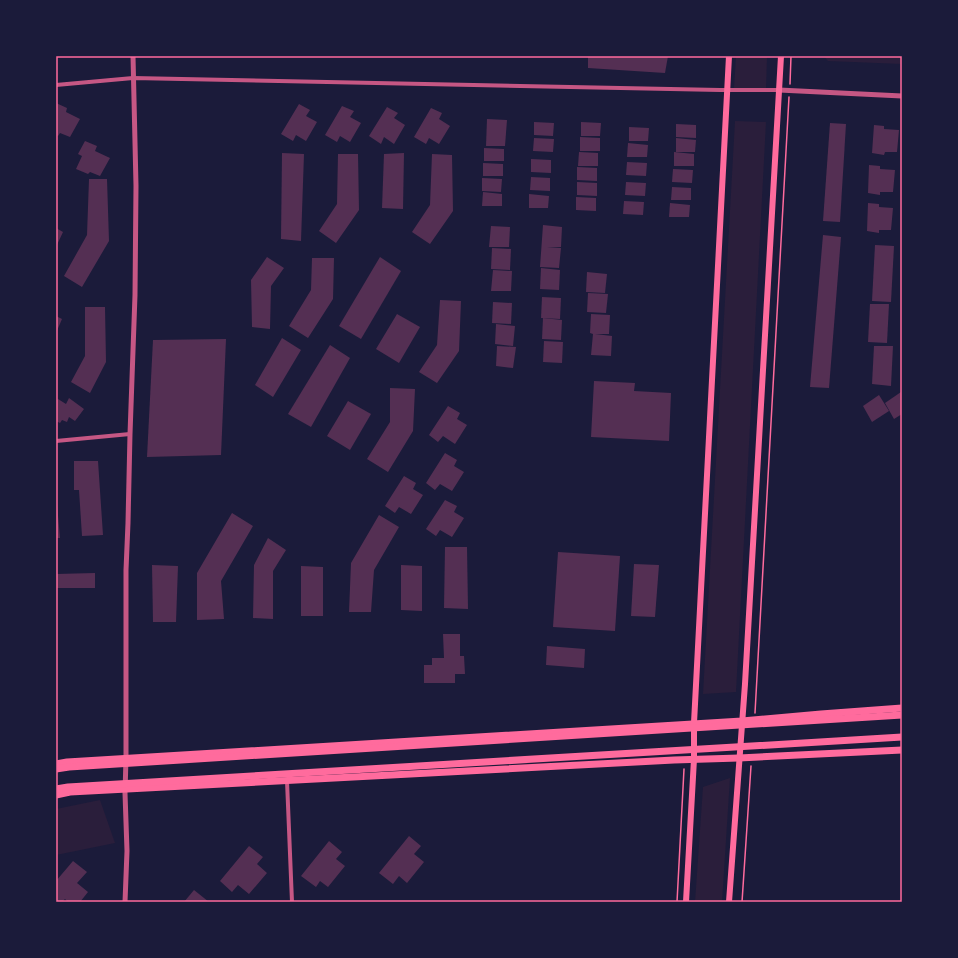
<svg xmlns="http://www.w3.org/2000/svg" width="958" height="958" viewBox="0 0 958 958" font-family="Helvetica,sans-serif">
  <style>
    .green { fill: #2a1e3b }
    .building { fill: #542f53 }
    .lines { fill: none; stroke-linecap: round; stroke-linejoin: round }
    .path { stroke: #ff6b9d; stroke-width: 1.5 }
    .minor { stroke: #c65784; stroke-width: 4 }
    .tertiary { stroke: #c65784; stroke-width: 5 }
    .secondary { stroke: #ff6b9d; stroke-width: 6 }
    .primary { stroke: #ff6b9d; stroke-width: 7 }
    .trunk { stroke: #ff6b9d; stroke-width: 7 }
    .neatline { fill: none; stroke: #ff6b9d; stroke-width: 1.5 }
  </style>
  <rect width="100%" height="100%" fill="#1b1b3a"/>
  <g class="green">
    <path d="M736 56H767L766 90 734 88Z"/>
    <path d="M824 56H902V64L828 61Z"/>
    <path d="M735 121 766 122 736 692 703 694Z"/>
    <path d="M730 778 722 902H695L703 787Z"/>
    <path d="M100 800 115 843 56 855V809Z"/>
  </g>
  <g class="building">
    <path d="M588 56H668L665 73 588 68Z"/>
    <path d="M56 103 67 108 66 112 80 119 70 137 60 133 58 136 56 135Z"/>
    <path d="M299 104 310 110 306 116 317 122 306 141 296 135 293 141 281 134Z"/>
    <path d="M342 106 354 111 350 117 361 123 350 142 340 136 337 142 325 135Z"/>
    <path d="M387 107 398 113 394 118 405 125 394 144 384 137 381 144 369 136Z"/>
    <path d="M431 108 442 113 439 119 450 126 439 144 429 138 426 144 414 137Z"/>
    <path d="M487 119 507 120 505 146H486Z"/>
    <path d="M534 122 554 123 553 136 534 135Z"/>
    <path d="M581 122 601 123 600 136H581Z"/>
    <path d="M830 123 846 124 840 222 823 221Z"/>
    <path d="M676 124 696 125V138L676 137Z"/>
    <path d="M874 125 884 126V129L899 130 897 152H885L884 155 872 153Z"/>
    <path d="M629 127 649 128 648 141H629Z"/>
    <path d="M580 137 600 138V151H580Z"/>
    <path d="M534 138 554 139 553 152 533 151Z"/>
    <path d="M676 138 696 140 695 152H676Z"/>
    <path d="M85 141 97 146 95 151 110 158 100 176 90 172 88 174 76 169 82 156 78 154Z"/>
    <path d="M628 143 648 145 647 157H627Z"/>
    <path d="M484 148 504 149V161H484Z"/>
    <path d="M579 152 598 153V166H578Z"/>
    <path d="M674 152 694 154V166H674Z"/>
    <path d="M282 153 304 154 301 241 281 239Z"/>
    <path d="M404 153 403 209 382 208 384 154Z"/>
    <path d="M338 154H358L359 210 336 243 319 231 337 204Z"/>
    <path d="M432 154 452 155 453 211 430 244 412 232 430 205Z"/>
    <path d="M531 159 551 160V173L531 172Z"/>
    <path d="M627 162 647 163 646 176 626 175Z"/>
    <path d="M483 163 503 164V176H483Z"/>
    <path d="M869 165 880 166V169L895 170 893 192H880V195L868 193Z"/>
    <path d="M577 167 597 168V181L577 180Z"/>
    <path d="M673 169 693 170 692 183 672 182Z"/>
    <path d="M531 177 550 178V191L530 190Z"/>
    <path d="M482 178 502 179 501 192 482 191Z"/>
    <path d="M89 179H107L109 241 82 287 64 276 87 235Z"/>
    <path d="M577 182 597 183V196L577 195Z"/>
    <path d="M626 182 646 183 645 196 625 195Z"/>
    <path d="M672 187 691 188V200H671Z"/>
    <path d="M483 192 502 194V206H482Z"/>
    <path d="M529 194 549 196 548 208H529Z"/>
    <path d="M576 197 596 198V211L576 210Z"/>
    <path d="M624 201 644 202 643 215 623 214Z"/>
    <path d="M670 203 690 205 689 217H669Z"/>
    <path d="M868 203 879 204V207L893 208 891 230H879V233L867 231Z"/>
    <path d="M543 225 562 227 561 247H547L561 248 559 268 540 267Z"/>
    <path d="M491 226 510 227 509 247H489Z"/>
    <path d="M56 228 63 232 56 247Z"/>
    <path d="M823 235 841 237 829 388 810 387Z"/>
    <path d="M875 245 894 246 891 302 872 301Z"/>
    <path d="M492 248 511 249 510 270 491 269Z"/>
    <path d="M267 257 284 268 271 286 270 329 252 327 251 280Z"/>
    <path d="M380 257 401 271 361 339 339 326Z"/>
    <path d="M312 258H334L333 299 308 338 289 326 311 290Z"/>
    <path d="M541 268 560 270 559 290 540 289Z"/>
    <path d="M493 270 512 271 511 291H491Z"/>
    <path d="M587 272 607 274 605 293 586 292Z"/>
    <path d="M588 293 608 294 606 313 587 312Z"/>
    <path d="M542 297 561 298 560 319 541 318Z"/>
    <path d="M440 300 461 301 459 351 437 383 419 372 437 345Z"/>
    <path d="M493 302 512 303 511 324 492 323Z"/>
    <path d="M870 304H889L887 343 868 342Z"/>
    <path d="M85 307H105L106 362 90 393 71 382 85 356Z"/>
    <path d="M397 314 420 327 399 363 376 349Z"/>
    <path d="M591 314 610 315 609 334H595L612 336 611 356 591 355 593 334 590 333Z"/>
    <path d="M56 316 62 319 56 333Z"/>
    <path d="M543 318 562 320 561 340 542 339Z"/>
    <path d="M496 324 515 326 513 346 495 344Z"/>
    <path d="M282 338 301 350 273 397 255 385Z"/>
    <path d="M226 339 221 455 147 457 153 340Z"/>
    <path d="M544 341 563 342 562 363 543 362Z"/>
    <path d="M330 345 350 358 311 427 288 414Z"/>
    <path d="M497 346 516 347 513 368 496 366Z"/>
    <path d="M874 346H893L891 386 872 384Z"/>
    <path d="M594 381 635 383 634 391 671 393 669 441 591 437Z"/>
    <path d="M390 388 415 389 413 431 388 472 367 459 390 422Z"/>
    <path d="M901 392 902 395V414L894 419 885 403Z"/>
    <path d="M879 395 889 411 872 422 863 406Z"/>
    <path d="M69 398 84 409 75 421 69 417 67 422 62 420 60 423 56 421V401L58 399 66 404Z"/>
    <path d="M348 401 371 414 350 450 327 436Z"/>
    <path d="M448 406 460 413 457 419 467 425 455 444 443 436 438 442 429 435Z"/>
    <path d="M445 453 457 460 454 466 464 472 452 491 440 484 435 490 426 483Z"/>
    <path d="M74 461H98L103 535 82 536 79 490H74Z"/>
    <path d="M404 476 416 483 413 489 423 495 411 514 399 507 395 513 385 506Z"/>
    <path d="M445 500 457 506 454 512 464 518 452 537 440 530 436 536 426 529Z"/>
    <path d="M56 504H57L60 538H56Z"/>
    <path d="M232 513 253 526 221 581 224 619 197 620V573Z"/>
    <path d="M379 515 399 527 374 570 371 612H349L351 563Z"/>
    <path d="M268 538 286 550 273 571V619L253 618 254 565Z"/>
    <path d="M445 547H467L468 609 444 608Z"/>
    <path d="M558 552 620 556 615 631 553 627Z"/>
    <path d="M634 564 659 565 655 617 631 616Z"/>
    <path d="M152 565 178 566 176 622H153Z"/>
    <path d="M401 565 422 566V611L401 610Z"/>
    <path d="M301 566 323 567V616H301Z"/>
    <path d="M95 573V588H56V574Z"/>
    <path d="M443 634H460V656H464L465 674H455V683H424V665H432V658H444Z"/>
    <path d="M547 646 585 649 584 668 546 665Z"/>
    <path d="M409 836 421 846 414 854 424 862 407 883 399 876 393 884 379 873Z"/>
    <path d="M329 841 342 852 336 859 345 866 328 887 320 881 316 887 301 876Z"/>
    <path d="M249 846 263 857 257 864 267 873 249 894 238 885 232 892 220 881Z"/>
    <path d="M73 861 87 872 77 883 88 892 80 902H68L65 899 62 902H56V881Z"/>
    <path d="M194 890 209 902H184Z"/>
  </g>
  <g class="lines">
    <g class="path">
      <path d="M790 84 791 56"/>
      <path d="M755 713 789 97"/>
      <path d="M677 902 684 769"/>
      <path d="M742 902 751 766"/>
    </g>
    <g class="minor">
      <path d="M56 85 133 78 720 90H779"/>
      <path d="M56 441 130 434"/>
      <path d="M287 781 292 902"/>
    </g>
    <g class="tertiary">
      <path d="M779 90 902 96"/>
      <path d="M125 902 127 851 125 793 126 758V570L128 523 130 434 135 295 136 186 133 56"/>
    </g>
    <g class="secondary">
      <path d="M686 902 694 759V723L729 56"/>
      <path d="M729 902 745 684 781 56"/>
    </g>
    <g class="primary">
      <path d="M56 764 67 762 742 721 821 714 902 708"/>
      <path d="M56 795 70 792 674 760 739 758 902 750"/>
    </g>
    <g class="trunk">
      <path d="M56 769 69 767 902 715"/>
      <path d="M56 789 68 787 902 737"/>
    </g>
  </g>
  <rect width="958" height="958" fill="none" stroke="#1b1b3a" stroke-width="114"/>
  <rect x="57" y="57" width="844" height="844" class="neatline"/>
</svg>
